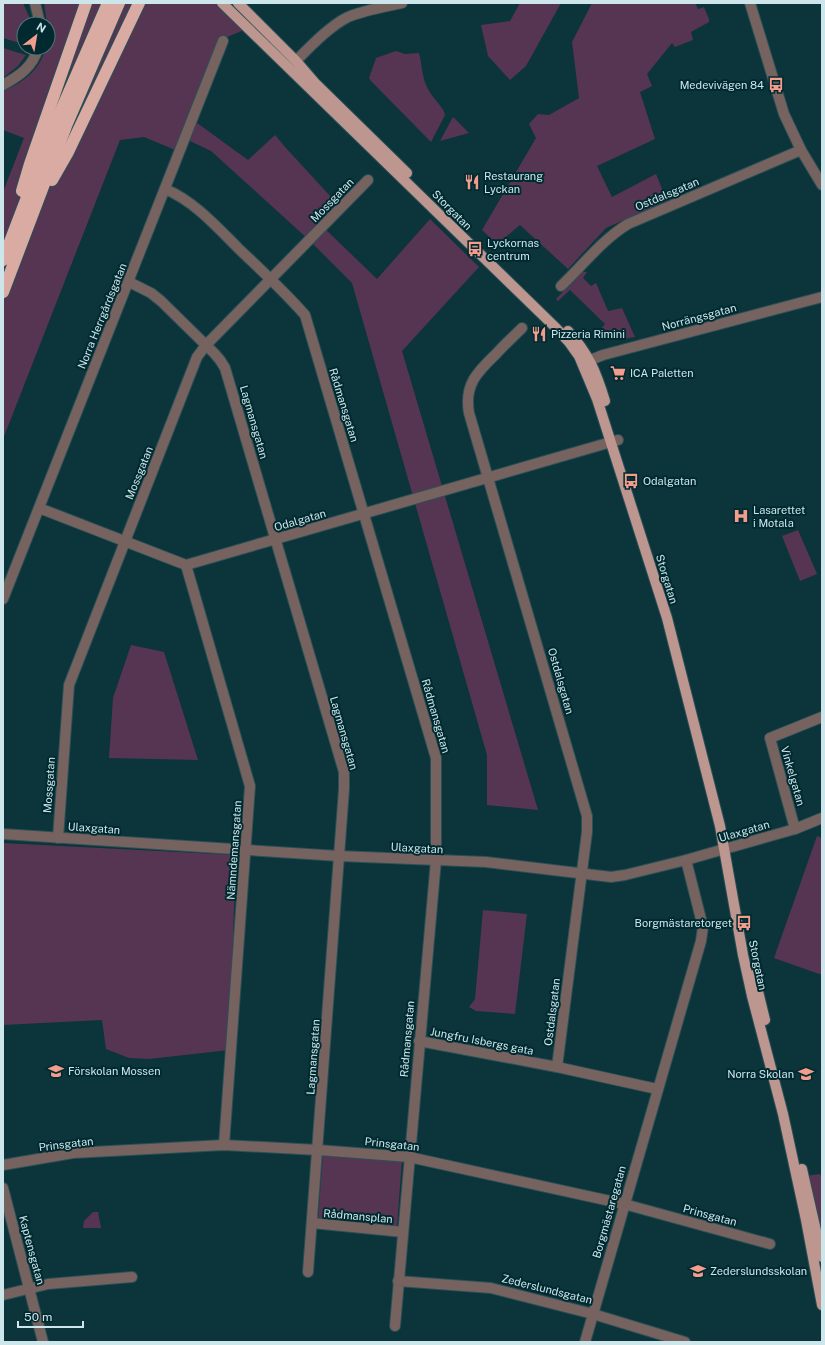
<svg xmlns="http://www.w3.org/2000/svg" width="825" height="1345" viewBox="0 0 825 1345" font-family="'Public Sans',sans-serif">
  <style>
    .green { fill: #563552 }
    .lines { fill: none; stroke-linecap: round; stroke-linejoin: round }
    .minor-casing { stroke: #2b5057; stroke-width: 12 }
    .major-casing { stroke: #2b5057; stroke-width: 12 }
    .highway-casing { stroke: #2b5057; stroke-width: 14 }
    .minor { stroke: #76635f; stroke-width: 10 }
    .major { stroke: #bd978f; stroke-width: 10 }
    .highway { stroke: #d9aba2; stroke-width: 12 }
    .labels { text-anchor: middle; stroke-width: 4; stroke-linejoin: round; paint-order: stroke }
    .poi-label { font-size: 11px; fill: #cce6eb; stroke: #012a30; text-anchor: start }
    .street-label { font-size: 11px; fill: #cce6eb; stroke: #012a30 }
  </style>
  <rect width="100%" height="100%" fill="#0c343b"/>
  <g class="green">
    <path d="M3 3H23L31 21V24H24V43L16 42 3 38Z"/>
    <path d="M44 3H216L244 30 220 40 193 120 248 160 275 135 285 147 331 197 324 205 321 225 377 279 430 219 479 267 402 351 538 810 487 805V755L352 283 308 239 211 151 186 139 180 152 144 137 120 140 3 439V192L24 138 3 130V91C21 84 42 69 45 48H48V24H47Z"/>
    <path d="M520 3H561L526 66 510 80 488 56 481 25 510 21Z"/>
    <path d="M592 3H695L698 9 704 7 709 19V22L691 32 693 40 675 47 672 43 647 74 652 86 640 92 655 139 597 166 612 197 656 174 667 201 606 228 568 269 520 225 497 244 482 230 536 138 529 124 538 114 549 115 579 98 572 42Z"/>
    <path d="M3 48 26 55 18 66 3 78Z"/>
    <path d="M396 51 405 54 419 53C422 64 422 79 428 89 432 98 444 107 445 115L431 142 371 81 369 78 376 58Z"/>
    <path d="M453 117 469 133 440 141Z"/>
    <path d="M582 272H587L583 278 591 286 596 283 608 311 622 308 635 337C622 339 608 341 596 335L605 324 570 290 558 301 556 299Z"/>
    <path d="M798 530 817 574 800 581 782 536Z"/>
    <path d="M131 645 164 652 198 760 109 758 113 698Z"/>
    <path d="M817 836 822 838V975L774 958Z"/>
    <path d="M3 843 236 855 229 1050 149 1059 129 1058 106 1049 102 1020 3 1025Z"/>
    <path d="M483 910 527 914 515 1014 476 1011 469 1007 475 999Z"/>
    <path d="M323 1153 402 1159 397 1227 318 1220Z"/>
    <path d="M820 1174 822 1178V1235L806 1176Z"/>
    <path d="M93 1212H98L101 1228H83L84 1221Z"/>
  </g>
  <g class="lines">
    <defs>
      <g id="minor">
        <path d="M35 3 40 24"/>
        <path d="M750 3 784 114 801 150 822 185"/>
        <path d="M290 67C306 51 329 26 348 17 365 10 384 7 402 3"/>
        <path d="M3 85C19 76 33 67 38 48"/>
        <path d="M165 189C194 201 216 226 238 248 261 270 284 291 305 315L436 758V860L395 1326"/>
        <path d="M129 282 151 293 161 301 214 353 220 360 225 368 344 772V789L308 1272"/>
        <path d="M561 286C583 265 602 240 628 224L801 150"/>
        <path d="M522 328C513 337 504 345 496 354 477 372 464 385 469 413L587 816V832L557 1067"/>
        <path d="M583 363 603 355 822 297"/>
        <path d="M39 508 186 565 618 440"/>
        <path d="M186 565 250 786 224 1145"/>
        <path d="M3 599 223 41"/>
        <path d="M795 829 770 738 822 717"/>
        <path d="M3 834 339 856 486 862 611 877 625 875 686 860 795 829 822 818"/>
        <path d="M58 838 69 685 197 357 206 345 368 180"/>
        <path d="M419 1041 557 1067 657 1089"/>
        <path d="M3 1165 73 1153 224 1145 318 1150 409 1157 624 1204 770 1244"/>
        <path d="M3 1188 43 1342"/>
        <path d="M312 1223 403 1232"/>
        <path d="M398 1281 491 1288 593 1314 685 1342"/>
        <path d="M3 1295 48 1284 132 1277"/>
        <path d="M585 1342 701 941 703 927 686 860"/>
      </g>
      <g id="major">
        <path d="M222 3 555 327 569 342 579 356 597 399 667 618 720 826 743 955 752 996 783 1114 806 1220 822 1305"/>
        <path d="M238 3 296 61 315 83 407 173"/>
        <path d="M568 331C589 354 596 372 605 401"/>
        <path d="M754 975 765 1020"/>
        <path d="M802 1169 822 1257"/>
      </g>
      <g id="highway">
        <path d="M52 180 68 152 139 3"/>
        <path d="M22 191 30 164 86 3"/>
        <path d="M3 260 56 122 108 3"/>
        <path d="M3 292 66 126 119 3"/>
      </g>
    </defs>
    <use href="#minor" class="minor-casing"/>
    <use href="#major" class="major-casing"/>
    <use href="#highway" class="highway-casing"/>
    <use href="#minor" class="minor"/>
    <use href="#major" class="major"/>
    <use href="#highway" class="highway"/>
  </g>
  <defs>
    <symbol id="bus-bare" viewBox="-9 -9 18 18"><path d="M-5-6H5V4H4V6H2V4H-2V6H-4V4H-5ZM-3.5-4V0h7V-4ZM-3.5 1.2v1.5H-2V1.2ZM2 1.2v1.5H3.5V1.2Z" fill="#f49d8d" stroke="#012a30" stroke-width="2.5" paint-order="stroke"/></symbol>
    <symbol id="restaurant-bare" viewBox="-9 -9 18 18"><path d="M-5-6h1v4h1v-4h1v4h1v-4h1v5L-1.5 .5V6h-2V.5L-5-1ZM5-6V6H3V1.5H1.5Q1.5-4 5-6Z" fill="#f49d8d" stroke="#012a30" stroke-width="2.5" paint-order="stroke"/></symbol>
    <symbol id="supermarket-bare" viewBox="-9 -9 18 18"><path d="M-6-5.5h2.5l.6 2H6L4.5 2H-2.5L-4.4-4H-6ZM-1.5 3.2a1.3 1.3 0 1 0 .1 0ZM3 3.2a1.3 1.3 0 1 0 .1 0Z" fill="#f49d8d" stroke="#012a30" stroke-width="2.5" paint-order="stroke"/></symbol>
    <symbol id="hospital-bare" viewBox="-9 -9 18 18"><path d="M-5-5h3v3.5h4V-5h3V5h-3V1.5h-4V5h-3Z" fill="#f49d8d" stroke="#012a30" stroke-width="2.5" paint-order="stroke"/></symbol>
    <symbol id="school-bare" viewBox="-9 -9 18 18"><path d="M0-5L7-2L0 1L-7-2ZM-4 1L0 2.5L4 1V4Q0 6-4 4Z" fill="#f49d8d" stroke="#012a30" stroke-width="2.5" paint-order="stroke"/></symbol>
  </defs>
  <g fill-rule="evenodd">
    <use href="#bus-bare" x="765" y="74" width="22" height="22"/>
    <use href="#restaurant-bare" x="461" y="171" width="22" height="22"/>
    <use href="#bus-bare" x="464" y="238" width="22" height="22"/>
    <use href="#restaurant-bare" x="528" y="323" width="22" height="22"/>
    <use href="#supermarket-bare" x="607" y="362" width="22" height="22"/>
    <use href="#bus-bare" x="620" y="470" width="22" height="22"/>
    <use href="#hospital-bare" x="730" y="505" width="22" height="22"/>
    <use href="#bus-bare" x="733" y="912" width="22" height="22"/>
    <use href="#school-bare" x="45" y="1060" width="22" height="22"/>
    <use href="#school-bare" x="795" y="1063" width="22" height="22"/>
    <use href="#school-bare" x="687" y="1260" width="22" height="22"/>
  </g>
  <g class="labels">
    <g class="poi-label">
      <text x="764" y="89" text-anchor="end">Medevivägen 84</text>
      <text x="484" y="180">Restaurang<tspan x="484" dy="13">Lyckan</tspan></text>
      <text x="487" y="247">Lyckornas<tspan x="487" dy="13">centrum</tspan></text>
      <text x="551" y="338">Pizzeria Rimini</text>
      <text x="630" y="377">ICA Paletten</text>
      <text x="643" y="485">Odalgatan</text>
      <text x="753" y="514">Lasarettet<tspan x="753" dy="13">i Motala</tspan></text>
      <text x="732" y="927" text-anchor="end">Borgmästaretorget</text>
      <text x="68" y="1075">Förskolan Mossen</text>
      <text x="794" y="1078" text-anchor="end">Norra Skolan</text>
      <text x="710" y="1275">Zederslundsskolan</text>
    </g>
    <g class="street-label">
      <text transform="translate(667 194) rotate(-23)" y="4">Ostdalsgatan</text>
      <text transform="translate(332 200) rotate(-46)" y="4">Mossgatan</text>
      <text transform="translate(452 210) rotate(45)" y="4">Storgatan</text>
      <text transform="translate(102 316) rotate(-68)" y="4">Norra Herrgårdsgatan</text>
      <text transform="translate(699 317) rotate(-15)" y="4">Norrängsgatan</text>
      <text transform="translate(344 405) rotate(73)" y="4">Rådmansgatan</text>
      <text transform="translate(254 422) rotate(74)" y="4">Lagmansgatan</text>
      <text transform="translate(139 473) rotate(-68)" y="4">Mossgatan</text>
      <text transform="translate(300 520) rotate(-16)" y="4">Odalgatan</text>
      <text transform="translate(667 579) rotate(73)" y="4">Storgatan</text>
      <text transform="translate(561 681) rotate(74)" y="4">Ostdalsgatan</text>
      <text transform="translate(436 716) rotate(74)" y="4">Rådmansgatan</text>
      <text transform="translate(344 733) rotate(74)" y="4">Lagmansgatan</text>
      <text transform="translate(793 776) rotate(74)" y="4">Vinkelgatan</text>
      <text transform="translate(49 785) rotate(-86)" y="4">Mossgatan</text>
      <text transform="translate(94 828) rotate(4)" y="4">Ulaxgatan</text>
      <text transform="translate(744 831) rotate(-16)" y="4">Ulaxgatan</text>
      <text transform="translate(417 848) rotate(3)" y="4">Ulaxgatan</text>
      <text transform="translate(234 850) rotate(-86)" y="4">Nämndemansgatan</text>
      <text transform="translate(758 965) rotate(78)" y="4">Storgatan</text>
      <text transform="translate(552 1012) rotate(-83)" y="4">Ostdalsgatan</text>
      <text transform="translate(407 1039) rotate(-85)" y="4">Rådmansgatan</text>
      <text transform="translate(482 1041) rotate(11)" y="4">Jungfru Isbergs gata</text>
      <text transform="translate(313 1057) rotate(-86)" y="4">Lagmansgatan</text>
      <text transform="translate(66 1144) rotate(-7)" y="4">Prinsgatan</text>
      <text transform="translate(392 1144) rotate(6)" y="4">Prinsgatan</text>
      <text transform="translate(609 1212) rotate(-74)" y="4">Borgmästaregatan</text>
      <text transform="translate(710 1215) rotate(15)" y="4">Prinsgatan</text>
      <text transform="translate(358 1216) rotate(5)" y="4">Rådmansplan</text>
      <text transform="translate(32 1250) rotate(75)" y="4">Kaptensgatan</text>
      <text transform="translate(547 1289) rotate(14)" y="4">Zederslundsgatan</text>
    </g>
  </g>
  <rect width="825" height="1345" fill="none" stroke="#cce6eb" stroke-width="8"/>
  <g transform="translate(36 36) rotate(31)"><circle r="19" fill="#012a30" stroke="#52757b"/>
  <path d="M0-3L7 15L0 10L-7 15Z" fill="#f49d8d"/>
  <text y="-6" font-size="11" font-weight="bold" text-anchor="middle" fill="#cce6eb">N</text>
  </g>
  <path d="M18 1321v6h65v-6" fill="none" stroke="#cce6eb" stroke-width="2"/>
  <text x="24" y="1321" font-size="12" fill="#cce6eb" stroke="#012a30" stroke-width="3" paint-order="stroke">50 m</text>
</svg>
